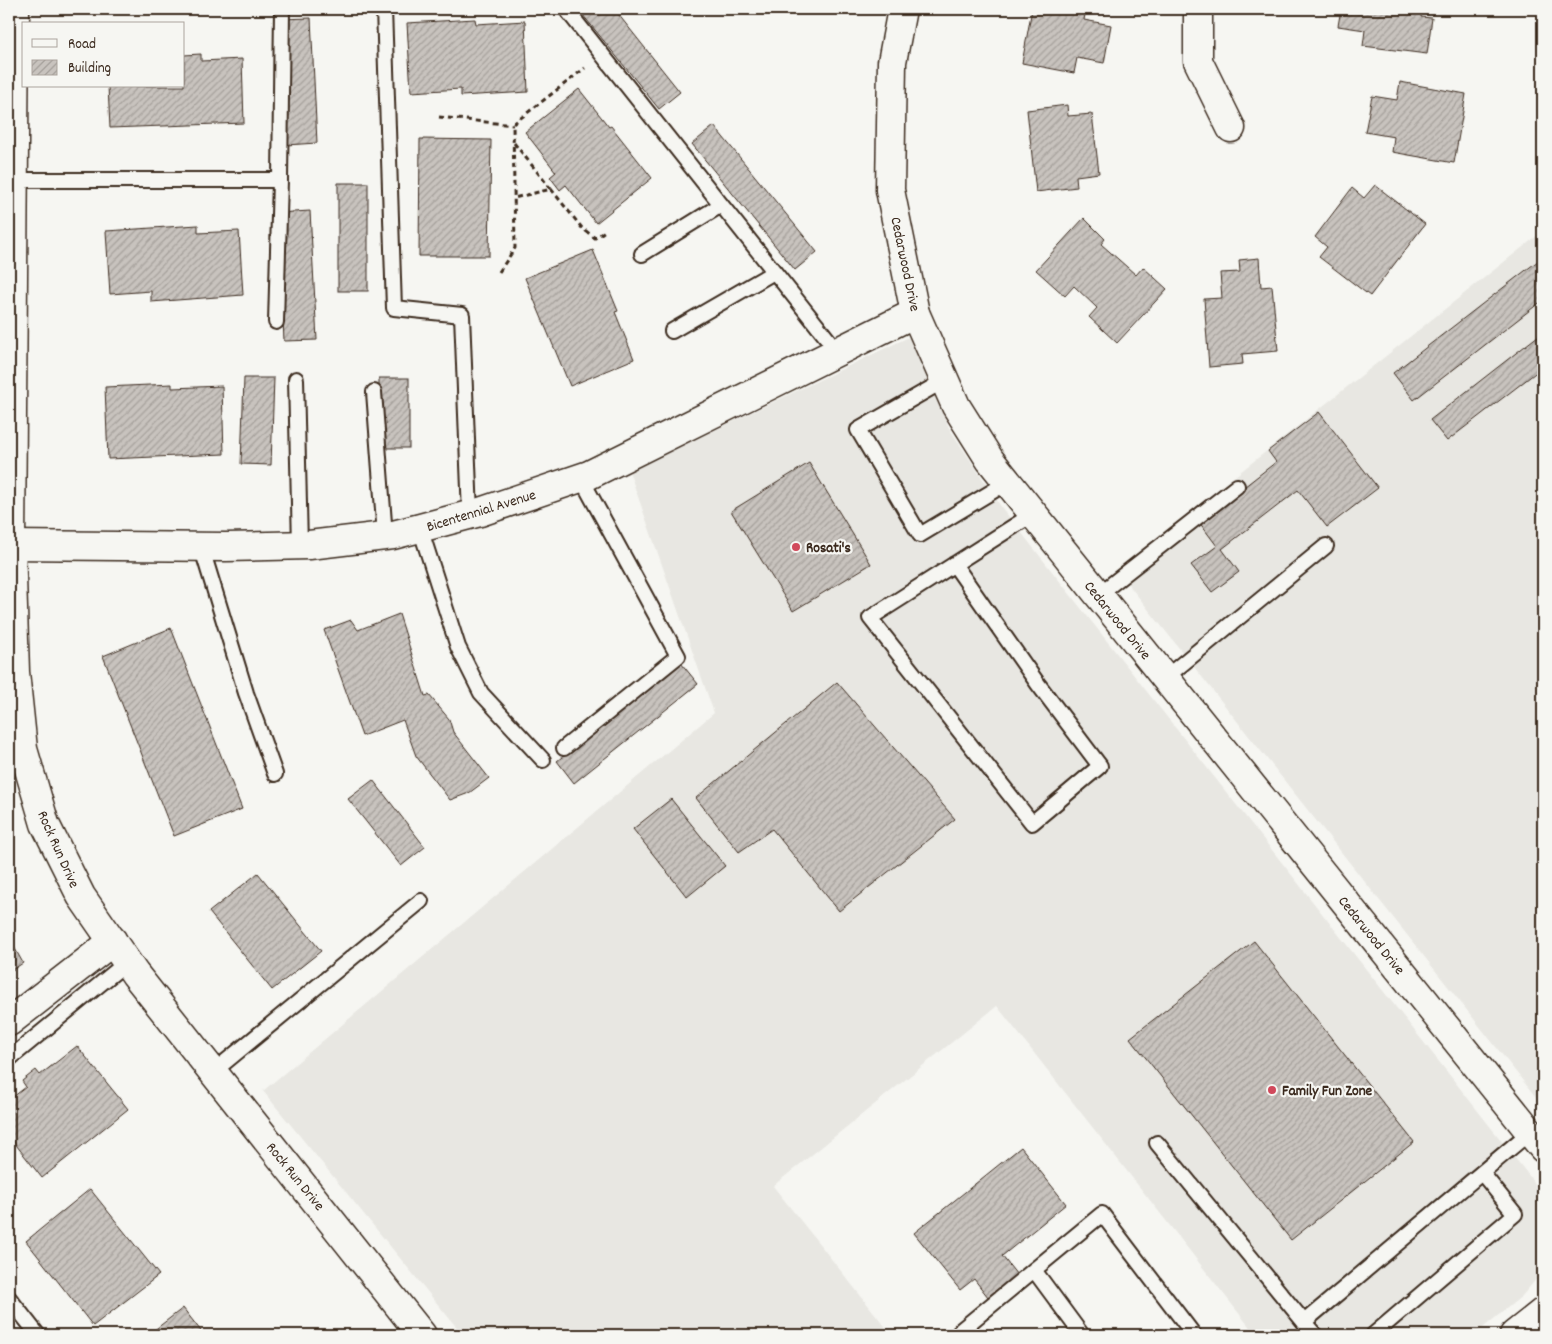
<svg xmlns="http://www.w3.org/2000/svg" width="1552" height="1344" viewBox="0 0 1552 1344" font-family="Dekko,sans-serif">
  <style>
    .built { fill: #e8e7e2 }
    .building { fill: url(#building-hatch); stroke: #3b2a1e }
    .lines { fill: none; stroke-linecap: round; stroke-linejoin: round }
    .service-casing { stroke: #3b2a1e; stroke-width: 18 }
    .minor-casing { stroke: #3b2a1e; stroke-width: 31 }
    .tertiary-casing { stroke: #3b2a1e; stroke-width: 31 }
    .path { stroke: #3b2a1e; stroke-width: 3; stroke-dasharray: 5 4; stroke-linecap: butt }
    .service { stroke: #f6f6f2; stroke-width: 14 }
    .minor { stroke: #f6f6f2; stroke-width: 28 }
    .tertiary { stroke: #f6f6f2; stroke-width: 28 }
    .poi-dot { fill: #d1495b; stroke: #f6f6f2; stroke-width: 2 }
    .labels { text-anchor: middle; stroke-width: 4.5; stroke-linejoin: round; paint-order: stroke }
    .street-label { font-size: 15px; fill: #3b2a1e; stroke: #f6f6f2 }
    .poi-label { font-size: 15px; font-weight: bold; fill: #3b2a1e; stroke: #f6f6f2; text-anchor: start }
  </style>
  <defs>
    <pattern id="building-hatch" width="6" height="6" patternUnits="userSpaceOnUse" patternTransform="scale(1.25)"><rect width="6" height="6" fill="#c8c3be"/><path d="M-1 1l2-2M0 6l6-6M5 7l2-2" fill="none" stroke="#a49f9a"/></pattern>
  </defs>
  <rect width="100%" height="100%" fill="#f6f6f2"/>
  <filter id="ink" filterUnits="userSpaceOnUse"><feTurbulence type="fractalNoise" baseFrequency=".02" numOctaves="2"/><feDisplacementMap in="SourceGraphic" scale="10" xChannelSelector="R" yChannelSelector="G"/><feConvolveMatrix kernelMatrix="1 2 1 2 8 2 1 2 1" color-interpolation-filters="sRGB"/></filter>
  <g filter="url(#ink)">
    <g class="built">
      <path d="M1543 231V1106L1117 570Z"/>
      <path d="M911 336 949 428 1002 508 1530 1177 1543 1199V1271L1522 1296 1474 1335H1256L997 1006 773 1186 892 1335H463L263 1091 714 713 629 471Z"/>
    </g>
    <g class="building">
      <path d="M578 9H614L680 92 659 109Z"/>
      <path d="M1032 9H1086L1084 20 1111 25 1104 63 1077 58 1074 73 1022 63Z"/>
      <path d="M1341 9H1422L1421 17 1432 18 1427 54 1363 46 1365 30 1338 26Z"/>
      <path d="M311 18 317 143 286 145 280 19Z"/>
      <path d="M475 19 476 24 525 21 528 92 461 96V89L411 92 407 23Z"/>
      <path d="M201 54V61L242 59 244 123 110 128 108 86H184V55Z"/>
      <path d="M1400 82 1466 94 1454 163 1392 152 1394 137 1365 132 1372 96 1397 100Z"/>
      <path d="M579 89 609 127 611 126 652 178 596 223 566 185 560 190 550 177 556 172 525 132Z"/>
      <path d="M1067 105 1068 116 1092 114 1099 173 1076 176 1077 187 1036 192 1027 110Z"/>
      <path d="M714 126 817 252 795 270 692 144Z"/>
      <path d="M420 139 491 140 489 256H419Z"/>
      <rect x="338" y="183" width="30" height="108"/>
      <path d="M1375 185 1425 224 1370 296 1319 257 1327 247 1315 237 1352 188 1364 198Z"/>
      <path d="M310 211 317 340 284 341 278 213Z"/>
      <path d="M1084 218 1105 239 1101 244 1136 275 1143 267 1167 289 1117 343 1089 317 1097 308 1074 286 1065 296 1036 270Z"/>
      <path d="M198 225V233L239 231 243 295 151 302V291L110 294 106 231Z"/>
      <path d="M593 250 618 311 615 312 634 359 570 386 525 278Z"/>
      <path d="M1543 257V300L1414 400 1393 373Z"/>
      <path d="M1259 258 1261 287 1272 286 1278 351 1242 354 1243 364 1209 367 1204 299 1222 298 1220 273 1240 272 1239 260Z"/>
      <path d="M1543 332V367L1447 441 1430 420Z"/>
      <path d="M244 378H274L271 465 241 464Z"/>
      <rect x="379" y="378" width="30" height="70"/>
      <path d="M172 384V388L222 386 224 454 108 459 105 387Z"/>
      <path d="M1319 412 1378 488 1327 527 1298 490 1222 549 1239 572 1212 592 1191 565 1217 546 1199 522 1276 462 1268 451Z"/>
      <path d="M809 463 871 564 793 611 731 511Z"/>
      <path d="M399 614 425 696 429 695 449 719 453 732 489 778 469 793 450 800 416 756 403 720 362 736 324 630 351 620 358 630Z"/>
      <path d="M171 628 242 809 174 836 103 656Z"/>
      <path d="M681 663 698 684 574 783 557 761Z"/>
      <path d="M837 682 955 819 839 911 772 829 739 852 696 798Z"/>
      <path d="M373 780 425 847 401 866 348 799Z"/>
      <path d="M671 799 725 866 687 897 633 829Z"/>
      <path d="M258 873 321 951 272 990 209 912Z"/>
      <path d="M9 938 23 963 9 972Z"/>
      <path d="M1254 941 1414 1142 1291 1240 1130 1038Z"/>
      <path d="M77 1046 128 1109 42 1178 9 1136V1100L26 1087 22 1081 36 1070 40 1075Z"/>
      <path d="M1021 1147 1066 1204 1002 1256 1017 1275 988 1297 974 1279 960 1290 914 1233Z"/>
      <path d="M90 1189 159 1275 93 1326 26 1241Z"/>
      <path d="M183 1308 204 1335H148Z"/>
    </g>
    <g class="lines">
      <defs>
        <g id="service">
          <path d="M384 9 394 308 462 315 470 514"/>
          <path d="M566 9 838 352"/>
          <path d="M14 180H280L276 322"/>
          <path d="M280 180 282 9"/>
          <path d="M642 254 721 205"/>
          <path d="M672 331 774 272"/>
          <path d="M296 379 300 545"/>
          <path d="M945 380 858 430 920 535 1008 482"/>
          <path d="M374 392 385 536"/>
          <path d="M420 528 458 647 481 693 543 760"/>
          <path d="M201 546 246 693 275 774"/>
          <path d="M954 564 1038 684 1100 766 1032 823 870 618 1033 514"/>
          <path d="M1098 595 1237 486"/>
          <path d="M1165 678 1326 546"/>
          <path d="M564 748 678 656 581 478"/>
          <path d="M9 1059 127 962"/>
          <path d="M213 1072 421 901"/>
          <path d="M1157 1143 1304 1322 1530 1132"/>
          <path d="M1034 1270 1082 1335"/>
          <path d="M9 1298 38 1335"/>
          <path d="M1304 1322 1315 1335"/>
          <path d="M965 1335 961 1330 1102 1214 1194 1335"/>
          <path d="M1373 1335 1515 1214 1482 1173"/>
        </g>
        <g id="minor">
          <path d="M15 9 11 545 15 672 23 749 45 824 81 896 135 974 422 1335"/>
          <path d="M1198 9V61L1231 128"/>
          <path d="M9 545 226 547 309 545 393 535 420 528 480 512 589 475 915 313"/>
          <path d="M9 1022 113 941"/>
        </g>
        <g id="tertiary">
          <path d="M902 9 892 62 890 190 915 313 956 406 990 460 1543 1148"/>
          <path d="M1514 1335 1543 1312"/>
        </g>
      </defs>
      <use href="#service" class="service-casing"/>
      <use href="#minor" class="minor-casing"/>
      <use href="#tertiary" class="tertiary-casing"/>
      <g class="path">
        <path d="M439 117 513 125"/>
        <path d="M514 143 551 189 514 198"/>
        <path d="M551 189 582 228 595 238 605 231"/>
        <path d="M499 272 515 248 513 124 585 68"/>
      </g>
      <use href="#service" class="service"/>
      <use href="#minor" class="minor"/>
      <use href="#tertiary" class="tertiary"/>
    </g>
  </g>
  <g class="poi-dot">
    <circle cx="796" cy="547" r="5"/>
    <circle cx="1272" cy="1090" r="5"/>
  </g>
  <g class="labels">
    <g class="street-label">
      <text transform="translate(906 264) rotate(78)" y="5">Cedarwood Drive</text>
      <text transform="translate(481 510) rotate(-17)" y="5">Bicentennial Avenue</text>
      <text transform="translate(1118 620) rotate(51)" y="5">Cedarwood Drive</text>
      <text transform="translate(59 849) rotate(66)" y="5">Rock Run Drive</text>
      <text transform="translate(1372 935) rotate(51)" y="5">Cedarwood Drive</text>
      <text transform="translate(296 1176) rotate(51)" y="5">Rock Run Drive</text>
    </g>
    <g class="poi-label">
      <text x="806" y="552">Rosati's</text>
      <text x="1282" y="1095">Family Fun Zone</text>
    </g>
  </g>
  <rect width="1552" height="1344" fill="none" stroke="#f6f6f2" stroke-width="30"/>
  <rect x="15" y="15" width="1522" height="1314" fill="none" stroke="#3b2a1e" stroke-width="2" filter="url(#ink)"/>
  <rect x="22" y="22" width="162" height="65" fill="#f6f6f2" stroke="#aba49d"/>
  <rect x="32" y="39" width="25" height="8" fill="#f6f6f2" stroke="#aba49d"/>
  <text x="68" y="48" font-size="15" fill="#3b2a1e">Road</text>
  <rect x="32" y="60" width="25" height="15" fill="url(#building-hatch)" stroke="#aba49d"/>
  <text x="68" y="72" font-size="15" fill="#3b2a1e">Building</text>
</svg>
